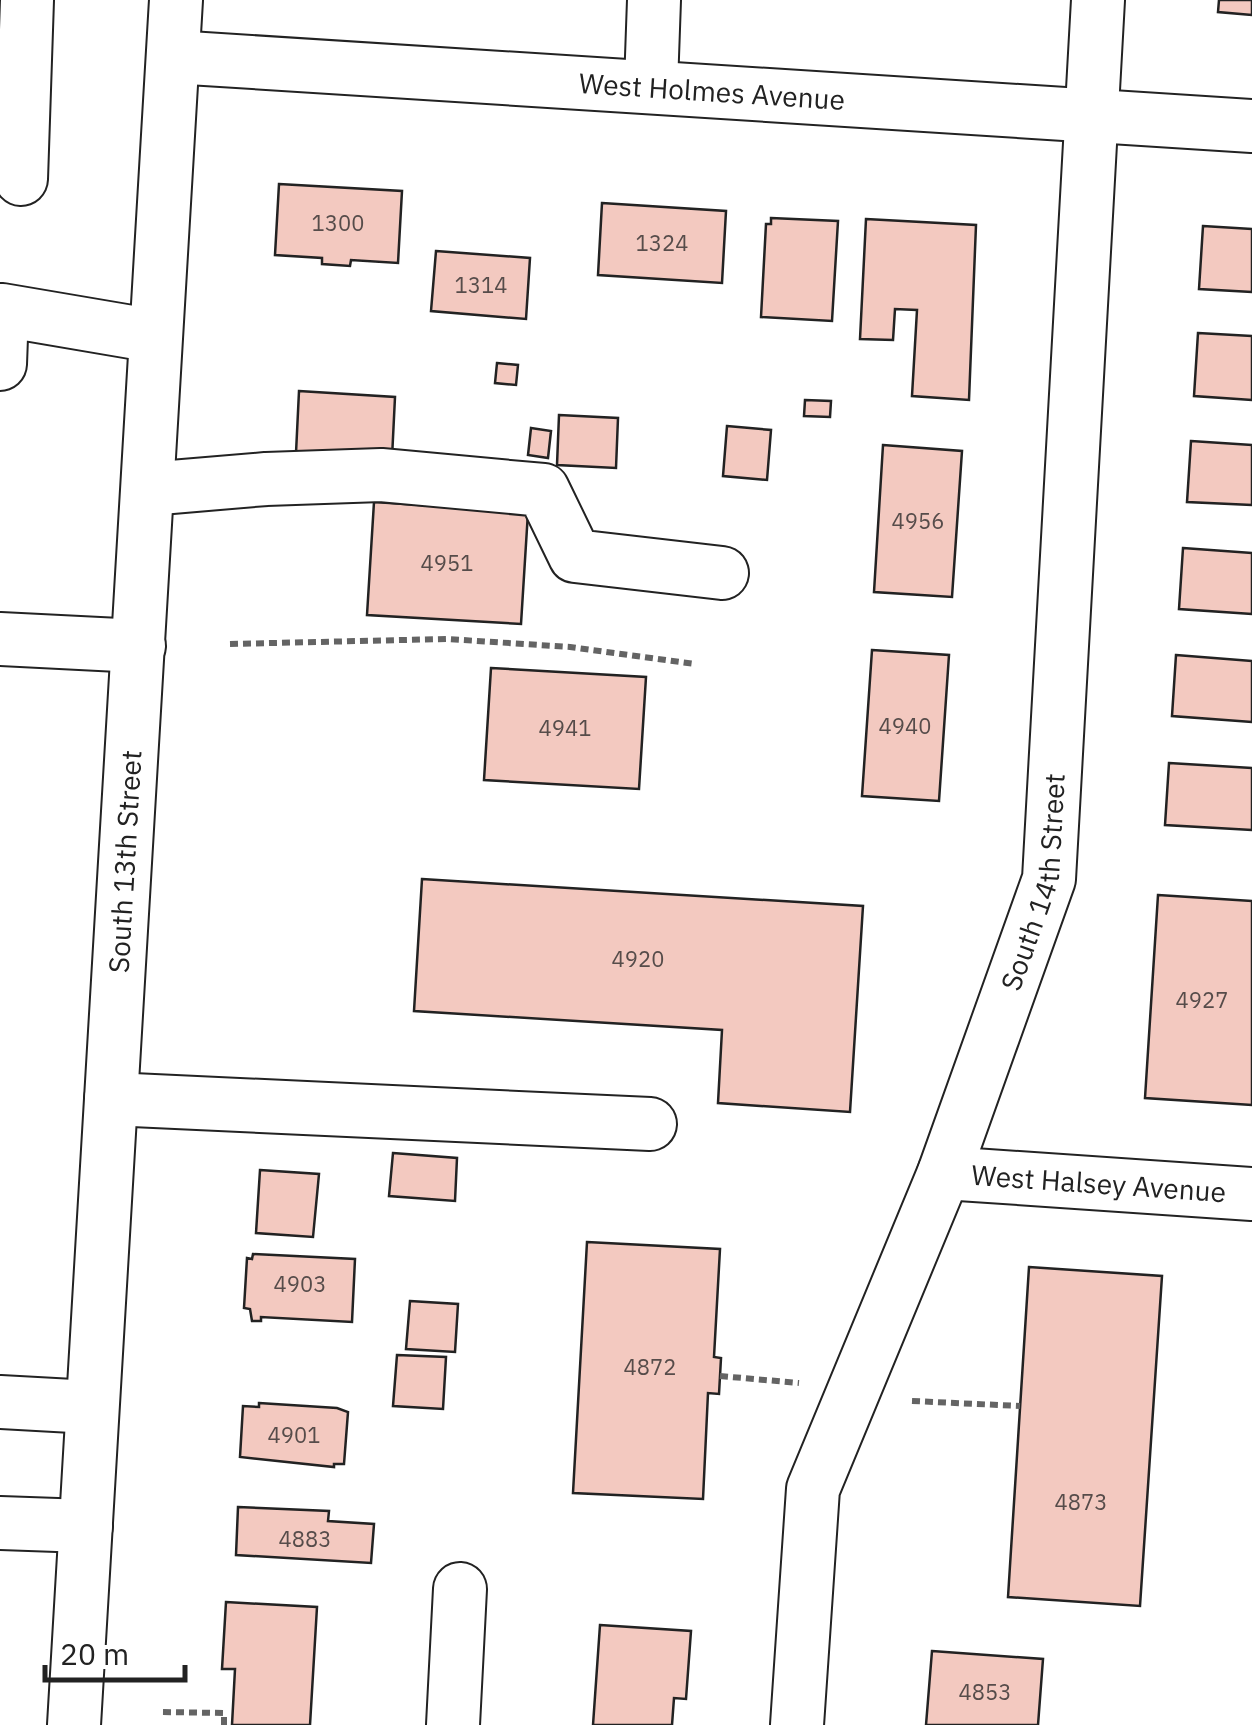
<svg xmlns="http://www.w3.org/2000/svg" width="1252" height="1725" viewBox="0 0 1252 1725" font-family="'IBM Plex Sans',sans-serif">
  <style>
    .building { fill: #f3c9c0; stroke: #222; stroke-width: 2.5 }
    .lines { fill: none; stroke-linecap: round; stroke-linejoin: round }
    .minor-casing { stroke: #222; stroke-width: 56 }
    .path { stroke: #646464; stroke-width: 6; stroke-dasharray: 8 5; stroke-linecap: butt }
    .minor { stroke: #fff; stroke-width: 52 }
    .labels { text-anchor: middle; stroke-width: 8; stroke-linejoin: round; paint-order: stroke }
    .number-label { font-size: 22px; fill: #564c4a }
    .street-label { font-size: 28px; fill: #222; stroke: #fff }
  </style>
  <rect width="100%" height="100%" fill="#fff"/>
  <g class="building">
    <path d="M1219 0H1252V15L1218 12Z"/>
    <path d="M279 184 402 191 398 263 351 260 350 266 322 264V258L275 255Z"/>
    <path d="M602 203 726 211 722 283 598 275Z"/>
    <path d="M771 218 838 221 832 321 761 317 766 224H771Z"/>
    <path d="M866 219 976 225 969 400 912 396 917 310 895 309 893 340 860 339Z"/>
    <path d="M1203 226 1252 229V292L1199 289Z"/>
    <path d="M436 251 530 258 526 319 431 311Z"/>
    <path d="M1198 333 1252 336V400L1194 396Z"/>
    <path d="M497 363 518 365 516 385 495 383Z"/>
    <path d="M299 391 395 397 392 458 296 453Z"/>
    <path d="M805 400 831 401 830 417 804 416Z"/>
    <path d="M559 415 618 418 616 468 557 465Z"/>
    <path d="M727 426 771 430 767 480 723 476Z"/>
    <path d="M531 428 551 431 548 458 528 455Z"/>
    <path d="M1191 441 1252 445V505L1187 502Z"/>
    <path d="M883 445 962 451 952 597 874 592Z"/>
    <path d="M374 502 528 512 521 624 367 615Z"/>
    <path d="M1183 548 1252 553V614L1179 609Z"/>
    <path d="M872 650 949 655 939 801 862 796Z"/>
    <path d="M1176 655 1252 661V722L1172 716Z"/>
    <path d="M491 668 646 677 639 789 484 780Z"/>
    <path d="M1169 763 1252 768V830L1165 825Z"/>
    <path d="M422 879 863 906 850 1112 718 1103 722 1030 414 1011Z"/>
    <path d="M1158 895 1252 901V1105L1145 1098Z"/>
    <path d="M393 1153 457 1158 455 1201 389 1196Z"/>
    <path d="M260 1170 319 1174 313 1237 256 1233Z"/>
    <path d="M587 1242 720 1249 714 1357 721 1358 719 1394 708 1393 703 1499 573 1493Z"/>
    <path d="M253 1254 355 1259 352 1322 261 1317V1321H252L250 1309 244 1308 247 1258 252 1259Z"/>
    <path d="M1029 1267 1162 1276 1140 1606 1008 1597Z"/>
    <path d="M410 1301 458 1304 455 1352 406 1349Z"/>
    <path d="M397 1355 446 1357 443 1409 393 1406Z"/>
    <path d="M259 1403 337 1408 348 1412 344 1464H334V1467L240 1457 243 1406 259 1407Z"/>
    <path d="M238 1507 329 1511 328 1521 374 1524 371 1563 236 1555Z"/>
    <path d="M226 1602 317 1607 310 1725H232L235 1669H222Z"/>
    <path d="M600 1625 691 1631 686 1699 674 1698 672 1725H593Z"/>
    <path d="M932 1651 1043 1659 1038 1725H926Z"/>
  </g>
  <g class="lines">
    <defs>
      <g id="minor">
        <path id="s1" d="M173 57 1252 126"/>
        <path d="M651 85 654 0"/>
        <path d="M21 179 27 0"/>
        <path d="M0 364 2 310 155 336"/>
        <path d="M148 489 266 479 381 475 543 490 575 556 722 573"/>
        <path d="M0 639 139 646"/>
        <path d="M111 1099 650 1124"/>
        <path id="s2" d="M944 1173 1252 1194"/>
        <path d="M0 1402 91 1407"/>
        <path d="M0 1523 86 1526"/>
        <path id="s3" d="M74 1725 176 0"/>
        <path d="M453 1725 460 1589"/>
        <path id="s4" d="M797 1725 813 1489 944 1173 1049 879 1098 0"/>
      </g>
    </defs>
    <use href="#minor" class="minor-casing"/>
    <g class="path">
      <path d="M230 644 447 639 570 647 695 664"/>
      <path d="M720 1376 799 1383"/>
      <path d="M912 1401 1020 1406"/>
      <path d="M163 1712 224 1713V1725"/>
    </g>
    <use href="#minor" class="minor"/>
  </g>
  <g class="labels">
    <g class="number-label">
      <text x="338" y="231">1300</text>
      <text x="662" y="251">1324</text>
      <text x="481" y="293">1314</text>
      <text x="918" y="529">4956</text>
      <text x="447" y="571">4951</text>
      <text x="905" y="734">4940</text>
      <text x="565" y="736">4941</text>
      <text x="638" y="967">4920</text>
      <text x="1202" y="1008">4927</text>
      <text x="300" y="1292">4903</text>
      <text x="650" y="1375">4872</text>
      <text x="294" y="1443">4901</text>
      <text x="1081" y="1510">4873</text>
      <text x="305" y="1547">4883</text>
      <text x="985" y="1700">4853</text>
    </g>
    <g class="street-label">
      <text dy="10" stroke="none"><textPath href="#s1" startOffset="540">West Holmes Avenue</textPath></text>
      <text dy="10" stroke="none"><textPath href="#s3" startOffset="865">South 13th Street</textPath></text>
      <text dy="10" stroke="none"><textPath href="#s4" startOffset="885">South 14th Street</textPath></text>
      <text dy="10" stroke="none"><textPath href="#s2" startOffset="155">West Halsey Avenue</textPath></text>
    </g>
  </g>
  <path d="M45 1665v15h140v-15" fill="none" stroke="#222222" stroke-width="5"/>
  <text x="60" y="1665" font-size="30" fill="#222222" stroke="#ffffff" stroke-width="8" paint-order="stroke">20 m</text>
</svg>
